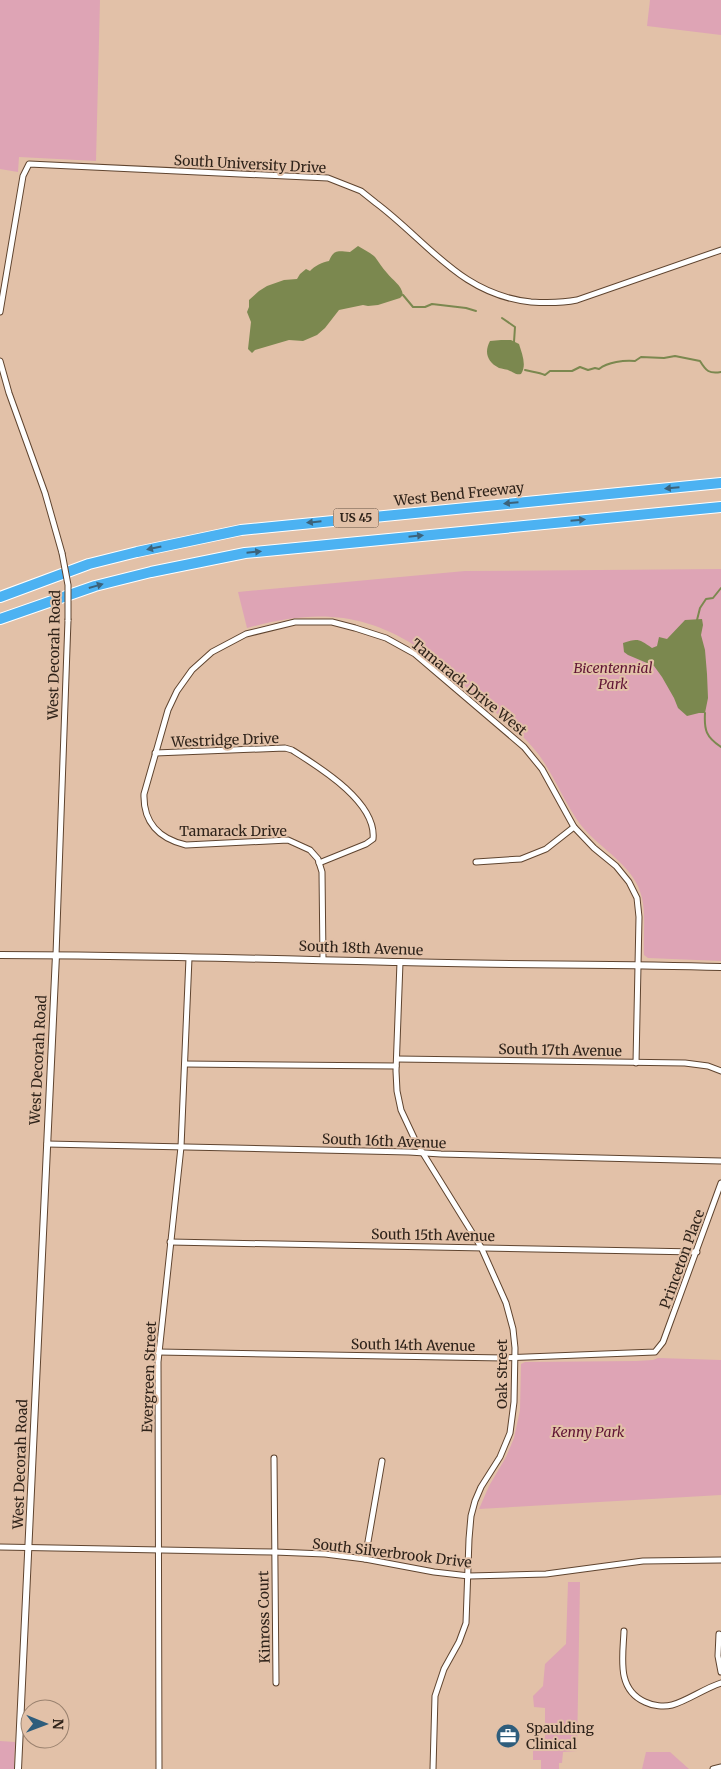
<svg xmlns="http://www.w3.org/2000/svg" width="721" height="1769" viewBox="0 0 721 1769" font-family="Merriweather,serif">
  <style>
    .green { fill: #dea4b5 }
    .water { fill: #7b884f }
    .lines { fill: none; stroke-linecap: round; stroke-linejoin: round }
    .stream { stroke: #7b884f; stroke-width: 2 }
    .minor-casing { stroke: #5f442f; stroke-width: 7 }
    .tertiary-casing { stroke: #5f442f; stroke-width: 8 }
    .motorway-casing { stroke: #fff; stroke-width: 12 }
    .minor { stroke: #fff; stroke-width: 5 }
    .tertiary { stroke: #fff; stroke-width: 6 }
    .motorway { stroke: #4cb2f2; stroke-width: 10 }
    .minor-bridge-casing { stroke: #5f442f; stroke-width: 7; stroke-linecap: butt }
    .minor-bridge { stroke: #fff; stroke-width: 5 }
    .oneway { fill: #3c637b }
    .labels { text-anchor: middle; stroke-width: 4; stroke-linejoin: round; paint-order: stroke }
    .shield { fill: #e2c1a8; stroke: #655245; stroke-width: 1 }
    .shield-label { font-size: 12px; font-weight: bold; fill: #2f231a }
    .street-label { font-size: 14px; fill: #2f231a; stroke: #e2c1a8 }
    .park-label { font-size: 14px; font-style: italic; fill: #601434; stroke: #e2c1a8 }
    .poi-label { font-size: 14px; fill: #2f231a; stroke: #e2c1a8; text-anchor: start }
  </style>
  <rect width="100%" height="100%" fill="#e2c1a8"/>
  <g class="green">
    <path d="M0 0H100L96 161 19 157 18 172 0 169Z"/>
    <path d="M650 0H721V35L647 26Z"/>
    <path d="M721 569V961L648 958 644 955C643 936 646 916 642 898 635 865 599 849 580 824 564 802 555 777 539 755 521 731 495 713 473 693 454 677 436 658 414 645 358 610 309 611 247 628L238 592 465 571Z"/>
    <path d="M658 1358 721 1360V1495L479 1509 489 1486 506 1457 514 1438 520 1410 521 1364 525 1362 636 1361 653 1360Z"/>
    <path d="M568 1582H580L577 1751 563 1752 562 1763H559V1769H541V1760H533V1747H545V1708L534 1707 533 1696 543 1686 545 1664 566 1644Z"/>
    <path d="M0 1741 15 1742 14 1769H0Z"/>
    <path d="M646 1752H670L689 1769H642Z"/>
  </g>
  <g class="water">
    <path d="M358 246C363 249 371 253 375 257 379 262 382 268 387 273 393 281 401 284 403 295L400 298 378 305 368 306 363 305 339 310 325 328 317 335 303 341 289 340 255 350 252 353 248 349 251 322 247 312 249 307V300L259 291 267 286 284 280 297 279 300 274 306 269 310 271C314 266 323 262 329 261 334 249 338 251 350 252Z"/>
    <path d="M501 340H511L519 344C522 354 527 365 521 374 516 375 515 373 510 371 507 369 502 369 499 368 487 362 484 352 490 341Z"/>
    <path d="M702 619 703 625 701 635 705 650 707 674 708 698 705 713H699L687 716 678 708 674 698 662 677 654 666 628 655 624 652 623 643C638 638 639 639 652 648L657 646 659 637 667 639 685 620Z"/>
  </g>
  <g class="lines">
    <g class="stream">
      <path d="M403 295 413 307H425L432 304 466 308 476 311"/>
      <path d="M502 318 515 327 514 342"/>
      <path d="M525 370C532 372 538 372 545 375L550 371H572L580 367 588 370 595 368 599 369C608 362 624 360 635 361L641 357 664 358 675 356 700 361C706 371 709 374 721 372"/>
      <path d="M697 620 700 608 706 599 713 598 721 588"/>
      <path d="M705 713C704 730 706 737 721 747"/>
    </g>
    <defs>
      <g id="minor">
        <path d="M0 312 23 176 29 164 328 178 361 191 376 203C428 242 461 295 531 302 547 303 562 303 577 300L721 250"/>
        <path d="M0 361 9 393 45 493 62 553"/>
        <path d="M155 753 285 748 292 750C319 767 377 802 373 839L366 844 319 863"/>
        <path d="M476 862 521 859 546 849 574 827"/>
        <path d="M56 955 68 620"/>
        <path d="M323 959 322 872 318 859 310 850 288 840 186 845C159 839 143 822 144 794L168 710 177 691 192 670 212 652 246 634 295 622H332L355 628 386 638 415 654 524 747 542 769 574 827 594 848 616 866 629 882 637 898 639 917 636 1063"/>
        <path d="M400 962 396 1071 397 1091 401 1110 416 1142 481 1247 506 1303 513 1329 515 1348 514 1402 510 1433 500 1457 481 1487 475 1501 471 1516 469 1539 466 1623 459 1642 444 1669 435 1696 433 1769"/>
        <path d="M397 1059 685 1063 708 1066 721 1071"/>
        <path d="M185 1064 396 1066"/>
        <path d="M47 1144 409 1152 441 1154 721 1161"/>
        <path d="M170 1242 697 1252"/>
        <path d="M158 1352 504 1358 655 1352 663 1342 721 1183"/>
        <path d="M274 1458 276 1683"/>
        <path d="M0 1547 274 1552 325 1554 365 1559 434 1572 469 1576 546 1574 643 1561 721 1560"/>
        <path d="M365 1559 382 1461"/>
        <path d="M624 1631C623 1657 616 1689 645 1702 653 1706 664 1707 672 1705 687 1701 705 1688 721 1683"/>
        <path d="M719 1634 718 1656 721 1672"/>
        <path d="M159 1769 158 1362 181 1147 189 958"/>
        <path d="M713 1769 721 1767"/>
      </g>
      <g id="tertiary">
        <path d="M0 955C133 955 267 959 400 962 507 965 614 964 721 967"/>
        <path d="M18 1769 56 955"/>
      </g>
      <g id="motorway">
        <path d="M0 597 89 564 137 552 241 530 721 483"/>
        <path d="M0 619 95 586 151 572 245 553 721 507"/>
      </g>
    </defs>
    <use href="#minor" class="minor-casing"/>
    <use href="#tertiary" class="tertiary-casing"/>
    <use href="#motorway" class="motorway-casing"/>
    <use href="#minor" class="minor"/>
    <use href="#tertiary" class="tertiary"/>
    <use href="#motorway" class="motorway"/>
    <defs>
      <path id="minor-bridge" d="M62 553 68 585V620"/>
    </defs>
    <use href="#minor-bridge" class="minor-bridge-casing"/>
    <use href="#minor-bridge" class="minor-bridge"/>
  </g>
  <defs><path id="oneway-solid" d="M-6-.8H1V-3.2L6.5 0L1 3.2V.8H-6Z" transform="scale(1.25)"/></defs>
  <g class="oneway">
    <use href="#oneway-solid" transform="translate(672 488) rotate(175)"/>
    <use href="#oneway-solid" transform="translate(511 503) rotate(175)"/>
    <use href="#oneway-solid" transform="translate(578 520) rotate(-5)"/>
    <use href="#oneway-solid" transform="translate(314 522) rotate(174)"/>
    <use href="#oneway-solid" transform="translate(416 536) rotate(-6)"/>
    <use href="#oneway-solid" transform="translate(154 548) rotate(168)"/>
    <use href="#oneway-solid" transform="translate(254 552) rotate(-6)"/>
    <use href="#oneway-solid" transform="translate(96 586) rotate(-16)"/>
  </g>
  <defs>
    <symbol id="office-disc" viewBox="-11 -11 22 22"><circle r="9.5" fill="#2e5d7c" stroke="#e2c1a8"/><path d="M-6-3h4V-5.5h4V-3h4V5H-6ZM-1-4.5V-3h2v-1.5ZM-6 0V1H6V0Z" fill="#fff"/></symbol>
  </defs>
  <g fill-rule="evenodd">
    <use href="#office-disc" x="494" y="1722" width="28" height="28"/>
  </g>
  <g class="labels">
    <rect class="shield" x="333.5" y="508.5" width="45" height="19" rx="4"/>
    <g class="shield-label">
      <text x="356" y="522">US 45</text>
    </g>
    <g class="street-label">
      <text transform="translate(250 164) rotate(3)" y="5">South University Drive</text>
      <text transform="translate(459 494) rotate(-6)" y="5">West Bend Freeway</text>
      <text transform="translate(54 655) rotate(-89)" y="5">West Decorah Road</text>
      <text transform="translate(469 687) rotate(39)" y="5">Tamarack Drive West</text>
      <text transform="translate(225 740) rotate(-2)" y="5">Westridge Drive</text>
      <text x="233" y="836">Tamarack Drive</text>
      <text transform="translate(361 948) rotate(2)" y="5">South 18th Avenue</text>
      <text transform="translate(560 1050) rotate(1)" y="5">South 17th Avenue</text>
      <text transform="translate(38 1060) rotate(-87)" y="5">West Decorah Road</text>
      <text transform="translate(384 1141) rotate(2)" y="5">South 16th Avenue</text>
      <text transform="translate(433 1235) rotate(1)" y="5">South 15th Avenue</text>
      <text transform="translate(682 1259) rotate(-70)" y="5">Princeton Place</text>
      <text transform="translate(413 1345) rotate(1)" y="5">South 14th Avenue</text>
      <text transform="translate(502 1374) rotate(-90)" y="5">Oak Street</text>
      <text transform="translate(149 1377) rotate(-88)" y="5">Evergreen Street</text>
      <text transform="translate(20 1464) rotate(-88)" y="5">West Decorah Road</text>
      <text transform="translate(392 1553) rotate(7)" y="5">South Silverbrook Drive</text>
      <text transform="translate(264 1617) rotate(-91)" y="5">Kinross Court</text>
    </g>
    <g class="park-label">
      <text x="613" y="673">Bicentennial<tspan x="613" dy="16">Park</tspan></text>
      <text x="588" y="1437">Kenny Park</text>
    </g>
    <g class="poi-label">
      <text x="526" y="1733">Spaulding<tspan x="526" dy="16">Clinical</tspan></text>
    </g>
  </g>
  <g transform="translate(45 1724) rotate(91)"><circle r="24" fill="#e2c1a8" stroke="#9a826f"/>
  <path d="M0-4L9 19L0 12L-9 19Z" fill="#2e5d7c"/>
  <text y="-8" font-size="14" font-weight="bold" text-anchor="middle" fill="#2f231a">N</text>
  </g>
</svg>
